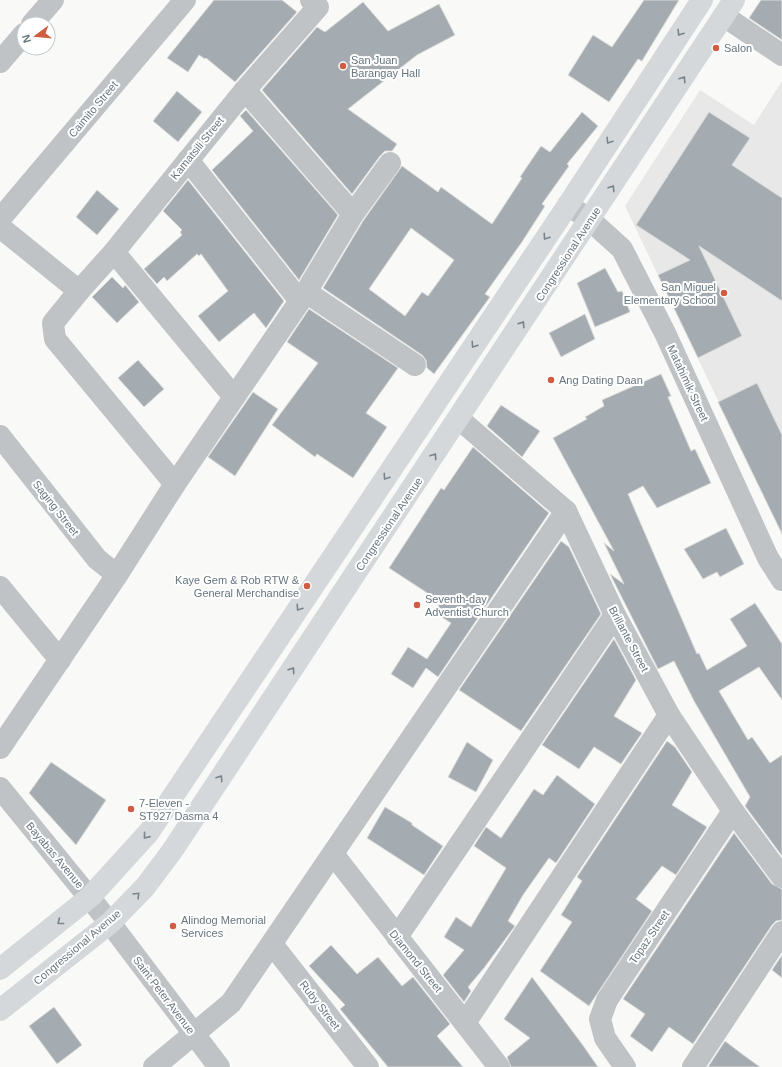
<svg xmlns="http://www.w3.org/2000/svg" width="782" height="1067" viewBox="0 0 782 1067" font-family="Helvetica,sans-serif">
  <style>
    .built { fill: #e7e8e7 }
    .building { fill: #a4acb1; stroke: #dbdbd9; fill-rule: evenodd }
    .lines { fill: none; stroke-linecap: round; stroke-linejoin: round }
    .minor { stroke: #bfc3c6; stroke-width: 22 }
    .tertiary { stroke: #bfc3c6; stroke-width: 22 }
    .secondary { stroke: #d5d8db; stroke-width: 22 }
    .oneway { stroke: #78848c }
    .poi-dot { fill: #cf5d42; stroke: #fff; stroke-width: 1.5 }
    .labels { text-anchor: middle; stroke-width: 4; stroke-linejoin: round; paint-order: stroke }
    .poi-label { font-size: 11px; fill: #67757e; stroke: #fff; text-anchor: start }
    .street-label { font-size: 11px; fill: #67757e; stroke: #fff }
  </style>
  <rect width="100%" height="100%" fill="#f9f9f7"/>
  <path class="built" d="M782 81V534L625 206 700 90 754 125Z"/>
  <g class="building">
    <path d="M214 0H282L297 12 235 82 206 58 205 59 199 55 188 72 167 58Z"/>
    <path d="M644 0H679L642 61 638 59 609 102 568 75 593 35 612 47Z"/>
    <path d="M761 0H782V40L749 18Z"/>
    <path d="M363 2 388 31 439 4 455 35 417 55 348 109 397 144 392 151H385L380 156 352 194 262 90 317 27 325 32Z"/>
    <path d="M177 91 202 112 178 142 153 121Z"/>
    <path d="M246 110 338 215 299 280 212 170 253 131 240 116Z"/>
    <path d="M582 112 598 126 567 164 569 166 542 204 545 206 522 242 485 294 490 297 434 374 427 368 426 360 422 355 323 288 363 221 402 166 438 192 441 187 492 224 522 178 520 177 541 146 550 152ZM411 228 454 260 428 296 422 292 405 316 369 289Z"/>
    <path d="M709 112 750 138 732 165 782 198V301L699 246 742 336 698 358 658 275 690 260 636 225Z"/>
    <path d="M188 180 284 301 266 328 254 313 219 342 198 316 228 291 201 254 199 256 197 254 167 281 164 277 157 284 144 269 182 235 180 232 182 230 163 211Z"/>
    <path d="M97 190 119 209 97 235 76 217Z"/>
    <path d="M605 268 618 292 622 291 630 312 595 327 577 283Z"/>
    <path d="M112 277 123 288 125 285 139 302 117 323 92 297Z"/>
    <path d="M309 309 398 368 366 413 387 427 353 478 317 454 315 457 272 425 318 363 287 342Z"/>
    <path d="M585 314 595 339 561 357 549 333Z"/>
    <path d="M138 360 164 389 144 407 118 378Z"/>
    <path d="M661 374 671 396 668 397 691 451 695 449 711 483 657 508 643 486 628 494 697 654 699 653 707 670 747 646 730 619 755 603 782 644V700L759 667 719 691 748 740 752 737 770 763 782 755V856L745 806 750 797 694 701 674 661 658 669 610 574 624 584 604 543 614 551 553 438 587 419 585 417 604 406 602 400Z"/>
    <path d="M757 383 782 435V534L718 402Z"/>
    <path d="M253 392 278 409 235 476 208 457Z"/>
    <path d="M501 405 540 431 522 457 487 426Z"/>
    <path d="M473 447 549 513 438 677 426 668 413 688 391 674 408 647 427 659 451 623 434 612 441 602 389 568 441 488 444 490Z"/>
    <path d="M726 528 744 564 720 577 717 572 703 579 684 549Z"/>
    <path d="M561 541 569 547 601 614 521 731 459 690Z"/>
    <path d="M614 639 636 680 614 716 642 733 621 764 594 747 579 769 542 745Z"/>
    <path d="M667 741 675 747 692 772 672 805 707 827 676 875 662 866 636 899 652 911 589 1006 540 971 572 922 561 915 582 881 577 877Z"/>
    <path d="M467 742 493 760 476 792 448 777Z"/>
    <path d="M51 762 106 800 76 845 29 793Z"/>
    <path d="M557 775 595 804 556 863 549 858 523 895 508 921 515 926 484 968 468 987 471 991 464 1002 443 975 464 950 444 937 456 917 471 927 506 868 474 846 486 827 501 838 534 789 543 795Z"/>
    <path d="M385 807 412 823V825L443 846 424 875 367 838Z"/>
    <path d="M734 833 772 884 782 889V920L776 921 772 925 693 1044 669 1027 652 1052 630 1036 645 1014 623 999Z"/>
    <path d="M331 945 357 974 378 957 402 986 413 977 450 1024 437 1036 463 1067H388L340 1009 345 1005 309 966Z"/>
    <path d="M782 955V978L772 970Z"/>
    <path d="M532 977 582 1044 598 1067H511L507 1057 530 1038 504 1019Z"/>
    <path d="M54 1007 82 1045 57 1064 29 1026Z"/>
    <path d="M725 1041 742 1054 760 1067H708Z"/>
  </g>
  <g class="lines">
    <g class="minor">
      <path d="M724 16 782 55"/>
      <path d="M32 24 53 0"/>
      <path d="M0 62 24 34"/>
      <path d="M245 90 353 214"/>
      <path d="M188 160 300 301"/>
      <path d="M0 219 185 0"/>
      <path d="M0 227 79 291"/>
      <path d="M114 252 234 397"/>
      <path d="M306 292 415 365"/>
      <path d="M459 419 566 511 615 615 669 715 733 811 782 877"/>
      <path d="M0 436 97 559 117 575"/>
      <path d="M175 484 55 339 53 323 79 291 114 252 245 90 318 7 311 0"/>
      <path d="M0 587 60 660"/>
      <path d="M0 748 117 575 175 484 306 292 353 214 390 163"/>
      <path d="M333 854 499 1067"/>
      <path d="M110 923 219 1067"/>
      <path d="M397 937 615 615"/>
      <path d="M272 944 368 1067"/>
      <path d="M465 1023 669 715"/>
      <path d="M154 1067 231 1003 566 511"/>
      <path d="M625 1067 605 1038 600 1019 607 1000 733 811"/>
      <path d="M693 1067 782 932"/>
    </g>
    <g class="tertiary">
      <path d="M568 205 590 220 622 249 665 333 768 558 782 580"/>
      <path d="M0 788 110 923"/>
    </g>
    <g class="secondary">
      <path d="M0 969 90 897 149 832 568 205 702 0"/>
      <path d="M0 1010 110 923 145 887 172 851 734 0"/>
    </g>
  </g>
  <defs><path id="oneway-chevron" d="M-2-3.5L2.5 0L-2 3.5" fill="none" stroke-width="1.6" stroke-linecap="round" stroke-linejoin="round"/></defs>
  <g class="oneway">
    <use href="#oneway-chevron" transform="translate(680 33) rotate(123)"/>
    <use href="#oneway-chevron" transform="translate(683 79) rotate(-57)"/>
    <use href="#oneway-chevron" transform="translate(609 141) rotate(123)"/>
    <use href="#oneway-chevron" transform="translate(612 188) rotate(-57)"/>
    <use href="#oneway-chevron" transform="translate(546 237) rotate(124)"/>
    <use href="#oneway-chevron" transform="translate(522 324) rotate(-57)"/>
    <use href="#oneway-chevron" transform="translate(474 345) rotate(124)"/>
    <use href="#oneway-chevron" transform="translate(434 456) rotate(-56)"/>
    <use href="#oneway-chevron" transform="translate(386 477) rotate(124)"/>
    <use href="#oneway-chevron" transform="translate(299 608) rotate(124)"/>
    <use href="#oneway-chevron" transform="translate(292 670) rotate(-56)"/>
    <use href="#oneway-chevron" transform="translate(220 778) rotate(-56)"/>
    <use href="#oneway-chevron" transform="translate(146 836) rotate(129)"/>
    <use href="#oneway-chevron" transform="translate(137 895) rotate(-45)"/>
    <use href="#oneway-chevron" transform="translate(60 922) rotate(142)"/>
  </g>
  <g class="poi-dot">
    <circle cx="716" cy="48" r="4"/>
    <circle cx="343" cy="66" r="4"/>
    <circle cx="724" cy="293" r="4"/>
    <circle cx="551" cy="380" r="4"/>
    <circle cx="307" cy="586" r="4"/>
    <circle cx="417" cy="605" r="4"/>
    <circle cx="131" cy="809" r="4"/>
    <circle cx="173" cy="926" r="4"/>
  </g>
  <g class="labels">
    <g class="poi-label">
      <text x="724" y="52">Salon</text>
      <text x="351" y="64">San Juan<tspan x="351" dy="13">Barangay Hall</tspan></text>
      <text x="716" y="291" text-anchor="end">San Miguel<tspan x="716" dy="13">Elementary School</tspan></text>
      <text x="559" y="384">Ang Dating Daan</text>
      <text x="299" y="584" text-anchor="end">Kaye Gem &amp; Rob RTW &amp;<tspan x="299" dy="13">General Merchandise</tspan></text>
      <text x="425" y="603">Seventh-day<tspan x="425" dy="13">Adventist Church</tspan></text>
      <text x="139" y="807">7-Eleven -<tspan x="139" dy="13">ST927 Dasma 4</tspan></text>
      <text x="181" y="924">Alindog Memorial<tspan x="181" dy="13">Services</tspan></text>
    </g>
    <g class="street-label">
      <text transform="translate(93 109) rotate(-50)" y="4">Caimito Street</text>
      <text transform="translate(197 148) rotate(-51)" y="4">Kamatsili Street</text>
      <text transform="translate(568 254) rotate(-57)" y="4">Congressional Avenue</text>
      <text transform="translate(688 383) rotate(65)" y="4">Matahimik Street</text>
      <text transform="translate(56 508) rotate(52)" y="4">Saging Street</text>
      <text transform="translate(389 524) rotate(-56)" y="4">Congressional Avenue</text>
      <text transform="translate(629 639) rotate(62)" y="4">Brillante Street</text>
      <text transform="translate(55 855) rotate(50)" y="4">Bayabas Avenue</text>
      <text transform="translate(649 937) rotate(-56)" y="4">Topaz Street</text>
      <text transform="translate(77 947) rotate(-40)" y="4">Congressional Avenue</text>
      <text transform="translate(416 961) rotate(51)" y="4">Diamond Street</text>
      <text transform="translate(164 995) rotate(53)" y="4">Saint Peter Avenue</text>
      <text transform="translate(320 1005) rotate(52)" y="4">Ruby Street</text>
    </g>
  </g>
  <g transform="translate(36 36) rotate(254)"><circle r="19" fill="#ffffff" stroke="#c2c8cb"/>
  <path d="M0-3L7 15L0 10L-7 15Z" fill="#cf5d42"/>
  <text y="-6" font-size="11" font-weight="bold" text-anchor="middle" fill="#67757e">N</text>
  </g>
</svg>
